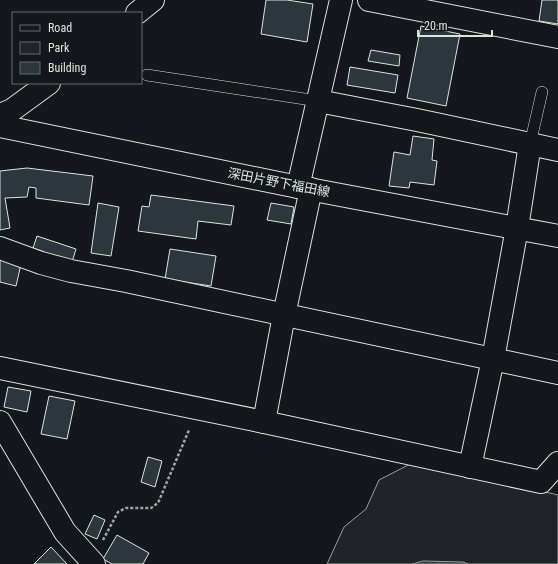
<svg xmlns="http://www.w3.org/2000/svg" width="558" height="564" viewBox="0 0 558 564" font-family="'Roboto Condensed','Noto Sans JP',sans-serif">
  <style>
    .green { fill: #202428; stroke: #939e99 }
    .water { fill: #363b3e; stroke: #939e99 }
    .building { fill: #2c363c; stroke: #d8e6dc }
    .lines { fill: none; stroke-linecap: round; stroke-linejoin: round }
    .lane-casing { stroke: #d8e6dc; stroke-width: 12 }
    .street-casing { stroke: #d8e6dc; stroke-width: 24 }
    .secondary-casing { stroke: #d8e6dc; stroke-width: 24 }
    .path { stroke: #9da8a2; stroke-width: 2.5; stroke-dasharray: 3 2; stroke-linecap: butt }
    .lane { stroke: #14181c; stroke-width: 11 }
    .street { stroke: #14181c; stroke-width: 22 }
    .secondary { stroke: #14181c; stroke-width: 22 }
    .labels { text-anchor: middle; stroke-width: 3; stroke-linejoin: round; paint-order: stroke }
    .street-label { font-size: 13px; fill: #d8e6dc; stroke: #14181c }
  </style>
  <rect width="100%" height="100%" fill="#14181c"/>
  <path class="green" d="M416 461 558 495V564H327L344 527 366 509 379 480Z"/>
  <path class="water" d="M423 561 463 562 468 564H412Z"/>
  <g class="building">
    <path d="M266 0H287L313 4 307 42 261 34Z"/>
    <path d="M542 0H558V24L539 21Z"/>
    <path d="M421 26 460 34 446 106 407 98Z"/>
    <path d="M371 50 400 55 399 66 368 61Z"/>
    <path d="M350 67 398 75 395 93 347 85Z"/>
    <path d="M413 136 434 139 432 160 437 161 434 185 410 182 409 188 389 186 394 152 410 155Z"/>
    <path d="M27 168 93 176 89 205 36 198V188L29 187 27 197 5 198 10 228 0 230V171Z"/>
    <path d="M151 195 234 206 231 225 198 221 196 239 138 231 142 206 149 207Z"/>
    <path d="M98 203 119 207 111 256 91 253Z"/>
    <path d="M271 203 294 207 291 224 267 220Z"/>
    <path d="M37 236 76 249 72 262 33 248Z"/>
    <path d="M170 249 216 256 211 286 165 279Z"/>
    <path d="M0 259 21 264 16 286 0 282Z"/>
    <path d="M8 387 31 391 27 412 4 407Z"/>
    <path d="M49 396 75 401 67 439 41 434Z"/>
    <path d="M148 457 162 461 155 487 141 482Z"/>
    <path d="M94 515 105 520 97 539 85 534Z"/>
    <path d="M117 535 149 553 143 564H112L103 559Z"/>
    <path d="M51 547 67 564H34Z"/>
  </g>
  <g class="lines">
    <defs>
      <g id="lane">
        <path d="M147 75 318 101"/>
        <path d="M530 144 542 92"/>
      </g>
      <g id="street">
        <path d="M369 0 558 37"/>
        <path d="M318 101 417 120 558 150"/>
        <path d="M298 187 341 0"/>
        <path d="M0 248 41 263 71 271 126 281 558 373"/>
        <path d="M0 368 264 422 541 482 558 463"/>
        <path d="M0 422 65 532 94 564"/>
        <path d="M264 422 284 315 311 189"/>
        <path d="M470 467 493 359 517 228 530 144"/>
      </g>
      <g id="secondary">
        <path d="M137 13 153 0"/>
        <path d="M0 115 12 110 49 83"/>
        <path d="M0 126 298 187 558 236"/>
      </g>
    </defs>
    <use href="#lane" class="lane-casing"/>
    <use href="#street" class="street-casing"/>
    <use href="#secondary" class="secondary-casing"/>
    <path class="path" d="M103 540 118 512 126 508H151L158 503 189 430"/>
    <use href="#lane" class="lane"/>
    <use href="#street" class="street"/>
    <use href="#secondary" class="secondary"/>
  </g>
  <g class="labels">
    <g class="street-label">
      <text transform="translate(279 182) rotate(11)" y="5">深田片野下福田線</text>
    </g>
  </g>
  <rect x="12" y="12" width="130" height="72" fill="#14181c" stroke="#626a69"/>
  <rect x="20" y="25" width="20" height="6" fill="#14181c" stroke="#626a69"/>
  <text x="48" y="32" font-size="12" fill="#d8e6dc">Road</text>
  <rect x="20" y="42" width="20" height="12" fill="#202428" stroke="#626a69"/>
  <text x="48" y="52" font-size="12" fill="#d8e6dc">Park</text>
  <rect x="20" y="62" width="20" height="12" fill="#2c363c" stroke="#626a69"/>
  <text x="48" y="72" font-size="12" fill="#d8e6dc">Building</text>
  <path d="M418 30v6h74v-6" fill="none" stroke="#d8e6dc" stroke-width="2"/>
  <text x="424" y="30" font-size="12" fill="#d8e6dc" stroke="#14181c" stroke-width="3" paint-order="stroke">20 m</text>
</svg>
